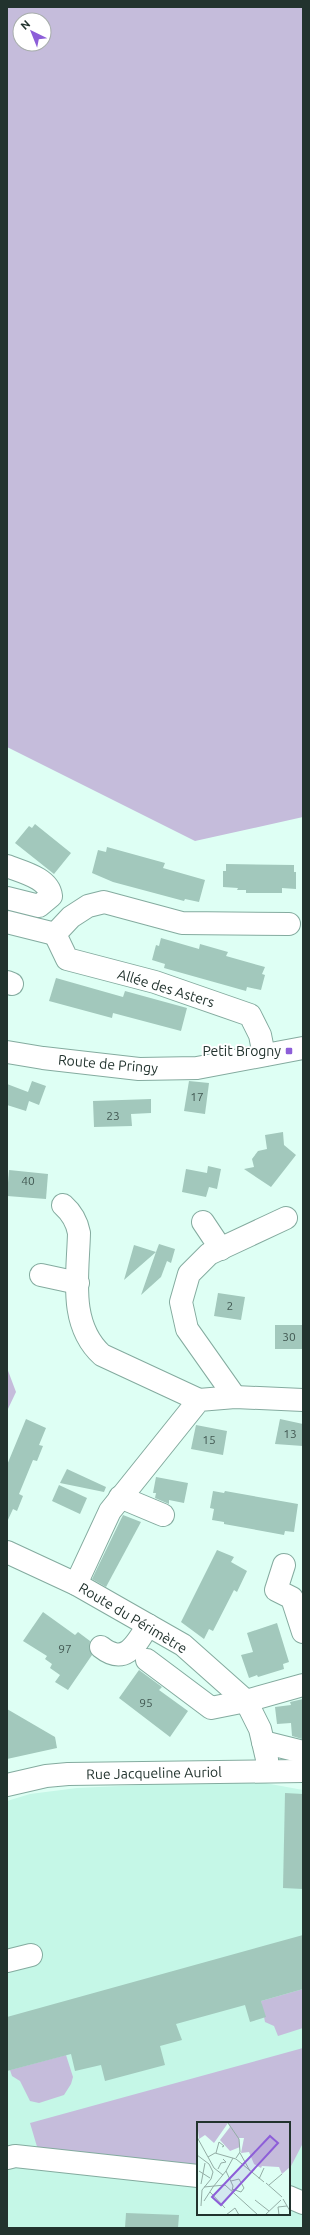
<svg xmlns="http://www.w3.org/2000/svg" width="310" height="2235" viewBox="0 0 310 2235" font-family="Ubuntu,sans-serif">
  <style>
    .built { fill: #c5f7e7; fill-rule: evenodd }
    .green { fill: #c5bcdb; fill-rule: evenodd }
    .building { fill: #a2c8bc }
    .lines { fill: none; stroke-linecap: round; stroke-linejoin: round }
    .minor-casing { stroke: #84ab9f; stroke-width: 24 }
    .minor { stroke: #fff; stroke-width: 22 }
    .poi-dot { fill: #8d5ed8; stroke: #fff; stroke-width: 1.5 }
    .labels { text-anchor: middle; stroke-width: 4; stroke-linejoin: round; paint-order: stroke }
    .number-label { font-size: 12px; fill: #425852 }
    .street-label { font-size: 14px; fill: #22332e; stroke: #fff }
    .poi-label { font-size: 14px; fill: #22332e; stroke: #fff; text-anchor: end }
    .inset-road { fill: none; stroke: #93ada5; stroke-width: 1 }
    .view { fill: #8d5ed8; fill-opacity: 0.15; stroke: #8d5ed8; stroke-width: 2 }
    .inset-edge { fill: none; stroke: #22332e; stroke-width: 2 }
  </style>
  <rect width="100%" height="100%" fill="#defff4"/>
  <path class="built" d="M249 1780 303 1790V2228H7V1801L30 1794 77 1788ZM198 2123H289V2214H198Z"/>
  <g class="green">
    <path d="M7 7H303V817L195 841 7 747ZM20 20H44V44H20Z"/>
    <path d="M7 1368 16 1392 7 1411Z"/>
    <path d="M303 1989V2028L278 2036 274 2026 265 2022 261 2001Z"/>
    <path d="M303 2048V2143L289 2170V2123H198V2166L38 2150 30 2123Z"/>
    <path d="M66 2055 73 2077 71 2084 64 2095 39 2103 30 2101 20 2081 12 2076 10 2070Z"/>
  </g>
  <g class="building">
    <path d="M35 824 71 853 54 874 15 843 29 826 32 828Z"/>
    <path d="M107 847 165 863 163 868 205 880 199 902 185 899 184 901 113 882 92 873 98 850 106 852Z"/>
    <path d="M226 864 294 865V872H296V889L282 888V893H246V890H237L238 888 223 887V871H226Z"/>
    <path d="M161 938 199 949 200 944 228 952 226 956 265 967 262 974 265 975 261 990 247 987 246 991 164 968 165 964 152 960 156 945 159 946Z"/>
    <path d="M56 978 123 997 125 991 187 1008 181 1031 113 1013 112 1018 49 1001Z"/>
    <path d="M32 1081 46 1086 39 1105 29 1101 26 1111 7 1105V1084L28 1092Z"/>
    <path d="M189 1081 209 1083 205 1114 184 1111Z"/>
    <path d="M151 1099V1113L131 1114 132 1126 94 1127 93 1101Z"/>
    <path d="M283 1132 284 1145 296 1155 271 1187 244 1169 254 1167 252 1159 258 1151 267 1149 265 1135Z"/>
    <path d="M208 1166 221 1169 217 1189 209 1187 206 1197 182 1192 186 1169 207 1173Z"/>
    <path d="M9 1170 48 1174 46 1199 7 1196Z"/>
    <path d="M159 1244 175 1249 171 1263 167 1261 161 1277 141 1295 156 1252 124 1280 134 1245 156 1252Z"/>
    <path d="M218 1293 245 1297 241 1320 214 1316Z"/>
    <rect x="275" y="1325" width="28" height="24"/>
    <path d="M26 1419 46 1428 39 1445 43 1446 37 1461 33 1460 19 1494 23 1496 17 1511 13 1509 7 1522V1465Z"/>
    <path d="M280 1419 303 1424V1446L275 1444Z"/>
    <path d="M196 1425 227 1431 223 1455 191 1449Z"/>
    <path d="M67 1469 106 1487 104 1492 60 1483Z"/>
    <path d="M156 1477 188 1483 184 1503 169 1500V1504L155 1498 156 1493H153Z"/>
    <path d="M59 1485 87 1498 80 1514 52 1501Z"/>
    <path d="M213 1491 224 1493 225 1491 298 1504 294 1532 285 1531 284 1535 224 1524V1522L212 1520 214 1509 210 1508Z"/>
    <path d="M123 1515 141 1522 106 1587 92 1579Z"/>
    <path d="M217 1550 234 1557 231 1562 247 1571 237 1592 234 1590 213 1631 209 1629 204 1639 181 1622Z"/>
    <path d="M43 1612 75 1635 78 1632 90 1641 89 1647 92 1655 68 1690 55 1682 60 1675 50 1668 52 1664 45 1659 47 1656 23 1641Z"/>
    <path d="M277 1623 289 1662 283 1664 284 1669 258 1677 257 1675 249 1678 241 1655 253 1652 247 1633Z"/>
    <path d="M139 1670 162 1687 159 1690 188 1711 170 1737 119 1698Z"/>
    <path d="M303 1699V1739H302L292 1736 291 1723 277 1724 275 1707 291 1705 290 1702Z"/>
    <path d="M7 1709 55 1737 57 1748 7 1759Z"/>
    <path d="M285 1793 303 1794V1889L283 1888Z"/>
    <path d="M303 1935V1989L261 2001 266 2017 250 2022 245 2005 176 2024 182 2040 160 2046 165 2065 105 2081 101 2065 75 2071 71 2054 7 2071V2017Z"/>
    <path d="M126 2213 179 2215 178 2228H125Z"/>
  </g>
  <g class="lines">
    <defs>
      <g id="minor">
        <path d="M7 866C22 872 49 878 51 896L39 906 7 898"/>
        <path d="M7 922 55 934"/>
        <path d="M55 934 67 959 155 982 250 1015 260 1035 264 1055"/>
        <path d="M55 934 71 917 88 906 104 902 182 923 289 924"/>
        <path d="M7 982 12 984"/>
        <path d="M7 1052 43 1058 139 1069 197 1068 303 1048"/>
        <path d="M63 1205C72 1213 77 1222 79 1233 78 1275 68 1324 102 1355L199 1400"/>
        <path d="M203 1222 221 1249"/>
        <path d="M41 1275 78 1283"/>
        <path d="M235 1397 187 1329 181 1302 189 1274 209 1254 286 1218"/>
        <path d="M120 1497 163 1515"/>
        <path d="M7 1552 76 1584 183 1645 246 1701 260 1729 267 1759V1771"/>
        <path d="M284 1565 276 1590 292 1598 303 1632"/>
        <path d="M76 1584 110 1511 199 1400 235 1397 303 1400"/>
        <path d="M101 1647C125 1666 136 1645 148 1625"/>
        <path d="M147 1660 211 1708 246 1701 303 1685"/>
        <path d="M263 1742 303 1752"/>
        <path d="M7 1785 46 1776 68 1774 303 1771"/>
        <path d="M7 1961 31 1955"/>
        <path d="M7 2158 15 2156 198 2176"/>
        <path d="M289 2197 303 2203"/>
      </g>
    </defs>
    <use href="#minor" class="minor-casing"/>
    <use href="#minor" class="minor"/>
  </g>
  <rect class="poi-dot" x="285" y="1047" width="8" height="8" rx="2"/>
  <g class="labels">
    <g class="number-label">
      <text x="197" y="1101">17</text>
      <text x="113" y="1120">23</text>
      <text x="28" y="1185">40</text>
      <text x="230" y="1310">2</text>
      <text x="289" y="1341">30</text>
      <text x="290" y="1438">13</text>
      <text x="209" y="1444">15</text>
      <text x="65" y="1653">97</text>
      <text x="146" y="1707">95</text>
    </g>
    <g class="street-label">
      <text transform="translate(166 988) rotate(17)" y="5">Allée des Asters</text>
      <text transform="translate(108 1064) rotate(5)" y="5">Route de Pringy</text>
      <text transform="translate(133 1618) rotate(31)" y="5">Route du Périmètre</text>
      <text transform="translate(154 1773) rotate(-1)" y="5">Rue Jacqueline Auriol</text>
    </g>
    <g class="poi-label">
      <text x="281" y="1056">Petit Brogny</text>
    </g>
  </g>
  <g transform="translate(197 2122)">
    <rect width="93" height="93" fill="#defff4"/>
    <path d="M0 0H93V45L85 52 82 45 65 44 64 46 57 42 52 30 44 31 47 16H42L43 25 33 29 23 18 33 5 31 1 17 21 8 13 2 17Z" fill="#c5bcdb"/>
    <path class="inset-road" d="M31 1 42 17 43 30 39 36M0 15 11 35M19 31 22 20 27 24 25 25M43 31 53 49M0 33 12 42 16 50 14 57 5 68 4 84M11 35 18 31 39 37 67 60M11 35 17 46 26 53M21 47 24 41 29 40 26 37M2 49 13 56M29 49 36 36M62 57 67 46M34 59 42 57 47 66 44 70 35 67M69 61 85 75M4 62 8 41M72 63 85 52M7 65 28 63 61 93M16 65 29 49 36 64 35 69M13 70 28 86M86 77 93 89M58 78 72 89M7 79 16 65M29 93 38 86 42 93M68 93 84 78M82 93 81 85 90 84"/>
    <path class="view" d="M73 14 81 21 24 83 15 75Z"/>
    <rect width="93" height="93" class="inset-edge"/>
  </g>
  <rect width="310" height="2235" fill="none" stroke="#22332e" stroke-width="16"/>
  <g transform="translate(32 32) rotate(317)"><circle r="19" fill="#ffffff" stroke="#a7adab"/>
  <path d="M0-3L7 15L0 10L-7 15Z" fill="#8d5ed8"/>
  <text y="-6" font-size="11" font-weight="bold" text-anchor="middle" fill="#22332e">N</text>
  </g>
</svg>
